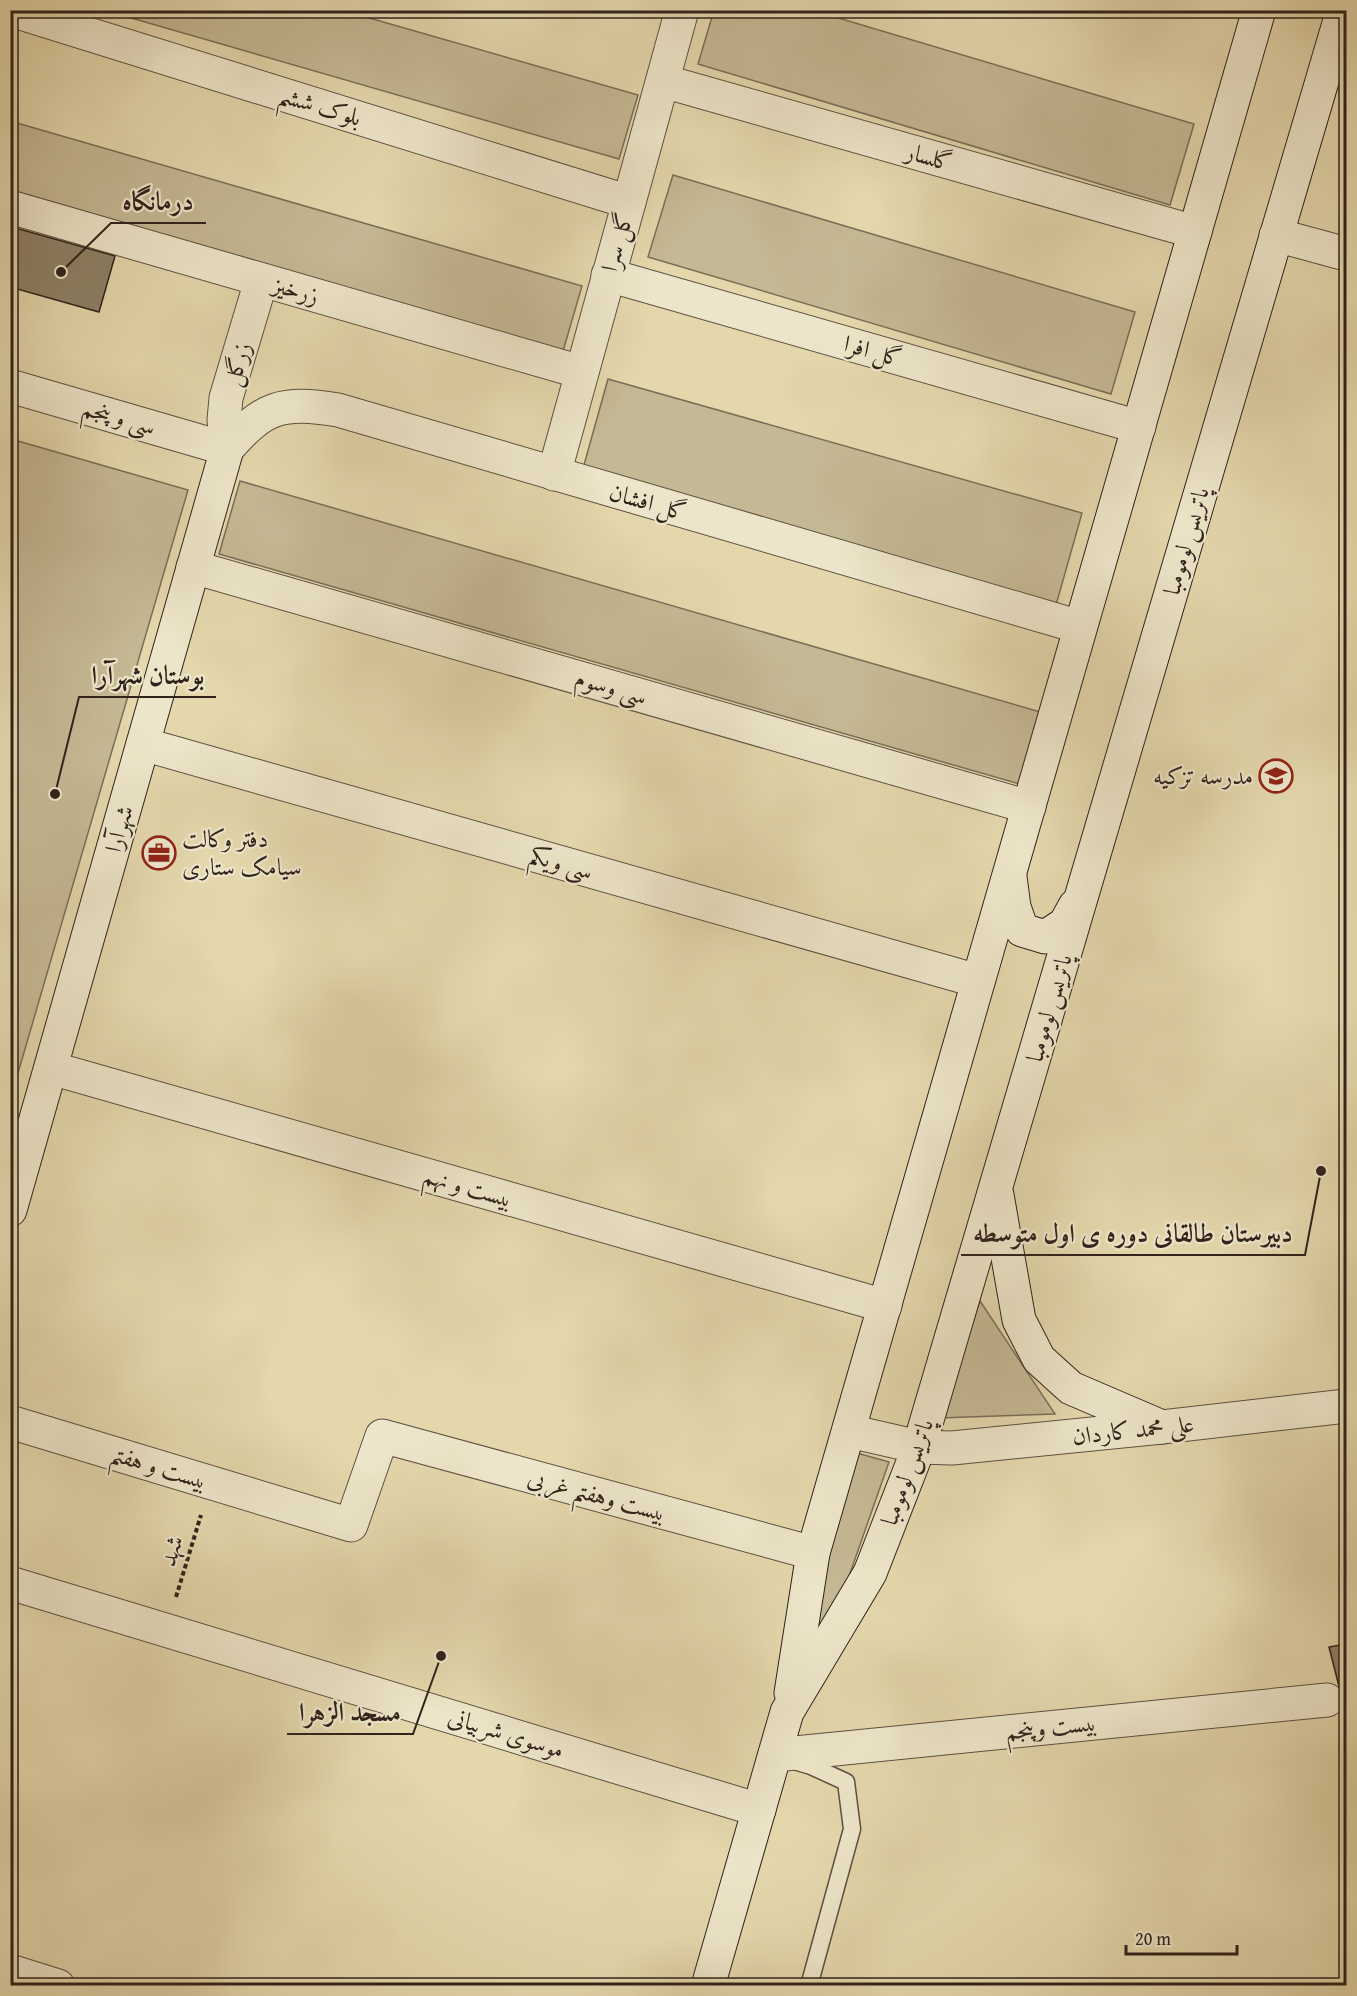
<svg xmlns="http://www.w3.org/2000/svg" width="1357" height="1996" viewBox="0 0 1357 1996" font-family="'Gentium Book Plus',Amiri,serif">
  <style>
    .green { fill: #c5b894; stroke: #7a6e58; stroke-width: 1.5 }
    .building { fill: #8e8167; stroke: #30231c; stroke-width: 1.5 }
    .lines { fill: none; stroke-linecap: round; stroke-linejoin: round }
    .service-casing { stroke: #5d5040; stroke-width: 19 }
    .minor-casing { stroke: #5d5040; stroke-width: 35 }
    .tertiary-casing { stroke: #5d5040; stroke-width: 35 }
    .secondary-casing { stroke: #30231c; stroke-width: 35 }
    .path { stroke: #30231c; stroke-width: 4; stroke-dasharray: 4.5 3; stroke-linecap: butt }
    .service { stroke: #ede5c9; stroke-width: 16 }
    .minor { stroke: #ede5c9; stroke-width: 33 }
    .tertiary { stroke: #ede5c9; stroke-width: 33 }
    .secondary { stroke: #ede5c9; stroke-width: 33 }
    .labels { text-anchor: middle; stroke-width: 4.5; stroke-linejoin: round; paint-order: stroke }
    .street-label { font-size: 24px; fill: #30231c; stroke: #ede5c9 }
    .poi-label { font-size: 24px; fill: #30231c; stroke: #ede5c9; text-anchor: end }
    .leader { fill: none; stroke: #30231c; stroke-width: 2 }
    .callout-dot { fill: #30231c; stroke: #ede5c9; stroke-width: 2 }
    .callout-label { font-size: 26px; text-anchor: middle; font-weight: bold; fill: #30231c; stroke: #ede5c9; stroke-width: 4.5; stroke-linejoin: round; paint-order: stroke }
  </style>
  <rect width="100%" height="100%" fill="#e4d7ac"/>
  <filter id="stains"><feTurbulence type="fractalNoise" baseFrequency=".00333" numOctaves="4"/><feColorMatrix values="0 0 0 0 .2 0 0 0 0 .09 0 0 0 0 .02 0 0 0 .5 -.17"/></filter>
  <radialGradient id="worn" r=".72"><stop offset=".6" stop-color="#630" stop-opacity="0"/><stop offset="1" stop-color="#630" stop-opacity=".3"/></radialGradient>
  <g class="green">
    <path d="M714 10 815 11 1194 124 1170 205 698 64Z"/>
    <path d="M107 11H345L638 95 619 159Z"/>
    <path d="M10 121 582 286 563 351 11 190Z"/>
    <path d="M673 175 1135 312 1111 394 648 257Z"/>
    <path d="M608 379 1082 513 1056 605 582 472Z"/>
    <path d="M11 439 188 490 11 1097 10 439Z"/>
    <path d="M240 481 1044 713 1023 785 219 554Z"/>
    <path d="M980 1301 1055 1414 940 1418Z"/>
    <path d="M857 1453 889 1462 834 1619 802 1668 810 1610Z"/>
  </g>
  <g class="building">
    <path d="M12 227 115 256 99 312 10 287Z"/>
    <path d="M1346 1644V1714L1329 1647Z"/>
  </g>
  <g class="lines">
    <defs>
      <path id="service" d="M794 1761 811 1766 846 1782 852 1829 809 1986"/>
      <g id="minor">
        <path d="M11 10 629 202"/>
        <path d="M663 81 1195 232"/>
        <path d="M10 207 581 372"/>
        <path d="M1276 235 1346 254"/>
        <path d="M608 275 1139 427"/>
        <path d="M10 386 227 449"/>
        <path d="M227 449C264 406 282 401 338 410L1080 627"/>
        <path d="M227 449 224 420 226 398 261 281"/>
        <path d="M554 474 682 10"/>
        <path d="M193 567 1029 807"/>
        <path d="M143 744 978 981"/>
        <path d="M51 1068 885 1306"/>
        <path d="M10 1422 351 1525 382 1436 813 1553"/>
        <path d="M10 1583 759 1810"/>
        <path d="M775 1755 1327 1700"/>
        <path d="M10 1971 58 1986"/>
      </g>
      <path id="tertiary" d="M849 1431 919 1447 952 1448 1162 1427 1346 1406"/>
      <g id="secondary">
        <path d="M1010 877 1014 907 1022 930 1045 937 1065 924 1075 906"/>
        <path d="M997 1195 1019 1320 1039 1359 1071 1388 1162 1427"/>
        <path d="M10 1210 227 449"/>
        <path d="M791 1693 813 1553 1259 10"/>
        <path d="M708 1986 787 1712 870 1573 919 1447 1343 10"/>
      </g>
    </defs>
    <use href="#service" class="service-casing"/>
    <use href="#minor" class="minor-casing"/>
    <use href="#tertiary" class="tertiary-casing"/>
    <use href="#secondary" class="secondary-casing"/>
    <path class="path" d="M176 1597 201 1515"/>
    <use href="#service" class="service"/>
    <use href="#minor" class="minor"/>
    <use href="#tertiary" class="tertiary"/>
    <use href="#secondary" class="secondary"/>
  </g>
  <defs>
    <symbol id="school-ring" viewBox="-11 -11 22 22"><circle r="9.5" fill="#ede5c9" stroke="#8f2418" stroke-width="1.5"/><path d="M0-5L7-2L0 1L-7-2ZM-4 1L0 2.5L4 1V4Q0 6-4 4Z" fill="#8f2418"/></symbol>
    <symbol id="office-ring" viewBox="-11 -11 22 22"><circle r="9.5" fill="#ede5c9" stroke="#8f2418" stroke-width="1.5"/><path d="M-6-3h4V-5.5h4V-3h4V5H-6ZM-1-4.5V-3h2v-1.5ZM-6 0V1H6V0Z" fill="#8f2418"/></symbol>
  </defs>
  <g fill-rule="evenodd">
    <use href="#school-ring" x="1257" y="757" width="38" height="38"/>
    <use href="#office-ring" x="140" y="834" width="38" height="38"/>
  </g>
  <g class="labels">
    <g class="street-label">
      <text transform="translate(320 106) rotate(17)" y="8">بلوک ششم</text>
      <text transform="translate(929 157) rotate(16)" y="8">گلسار</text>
      <text transform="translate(617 242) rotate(-74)" y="8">گل سرا</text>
      <text transform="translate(296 290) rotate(16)" y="8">زرخیز</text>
      <text transform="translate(873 351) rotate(16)" y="8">گل افرا</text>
      <text transform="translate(237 364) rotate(-73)" y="8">زرگل</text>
      <text transform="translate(119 417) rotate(16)" y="8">سی و پنجم</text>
      <text transform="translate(648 502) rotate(16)" y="8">گل افشان</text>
      <text transform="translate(1186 541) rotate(-74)" y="8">پاتریس لومومبا</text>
      <text transform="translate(611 687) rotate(16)" y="8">سی وسوم</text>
      <text transform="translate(119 829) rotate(-74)" y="8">شهرآرا</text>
      <text transform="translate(561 863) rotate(16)" y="8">سی ویکم</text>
      <text transform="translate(1049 1008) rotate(-74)" y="8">پاتریس لومومبا</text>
      <text transform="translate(468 1187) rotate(16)" y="8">بیست و نهم</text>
      <text transform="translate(1133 1430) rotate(-6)" y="8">علی محمد کاردان</text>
      <text transform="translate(159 1467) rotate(17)" y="8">بیست و هفتم</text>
      <text transform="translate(907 1472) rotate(-70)" y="8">پاتریس لومومبا</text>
      <text transform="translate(597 1495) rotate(15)" y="8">بیست وهفتم غربی</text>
      <text transform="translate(171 1551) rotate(-73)" y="8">شهد</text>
      <text transform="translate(1051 1727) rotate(-6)" y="8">بیست وپنجم</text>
      <text transform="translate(506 1733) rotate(17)" y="8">موسوی شربیانی</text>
    </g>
    <g class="poi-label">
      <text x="1253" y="784">مدرسه تزکیه</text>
      <text x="182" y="847" text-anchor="start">دفتر وکالت<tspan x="182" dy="28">سیامک ستاری</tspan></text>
    </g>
  </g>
  <path class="leader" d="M61 272L111 223H206M55 794L79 697H216M1321 1171L1305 1255H961M441 1656L413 1734H287"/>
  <g class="callout-dot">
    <circle cx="61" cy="272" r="6"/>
    <circle cx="55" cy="794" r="6"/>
    <circle cx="1321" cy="1171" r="6"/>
    <circle cx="441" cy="1656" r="6"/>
  </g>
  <g class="callout-label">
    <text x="158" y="210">درمانگاه</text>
    <text x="148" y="684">بوستان شهرآرا</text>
    <text x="1133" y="1242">دبیرستان طالقانی دوره ی اول متوسطه</text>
    <text x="350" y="1721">مسجد الزهرا</text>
  </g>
  <rect width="1357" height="1996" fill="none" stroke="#e4d7ac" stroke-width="36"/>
  <rect x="12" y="12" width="1333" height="1972" fill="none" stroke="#30231c" stroke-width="3"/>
  <rect x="18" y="18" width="1321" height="1960" fill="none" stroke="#30231c" stroke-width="1.5"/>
  <path d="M1126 1945v9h111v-9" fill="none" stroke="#30231c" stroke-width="3"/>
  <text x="1135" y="1945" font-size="18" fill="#30231c" stroke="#ede5c9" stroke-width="4.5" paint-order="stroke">20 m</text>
  <rect width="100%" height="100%" filter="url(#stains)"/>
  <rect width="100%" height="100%" fill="url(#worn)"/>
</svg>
